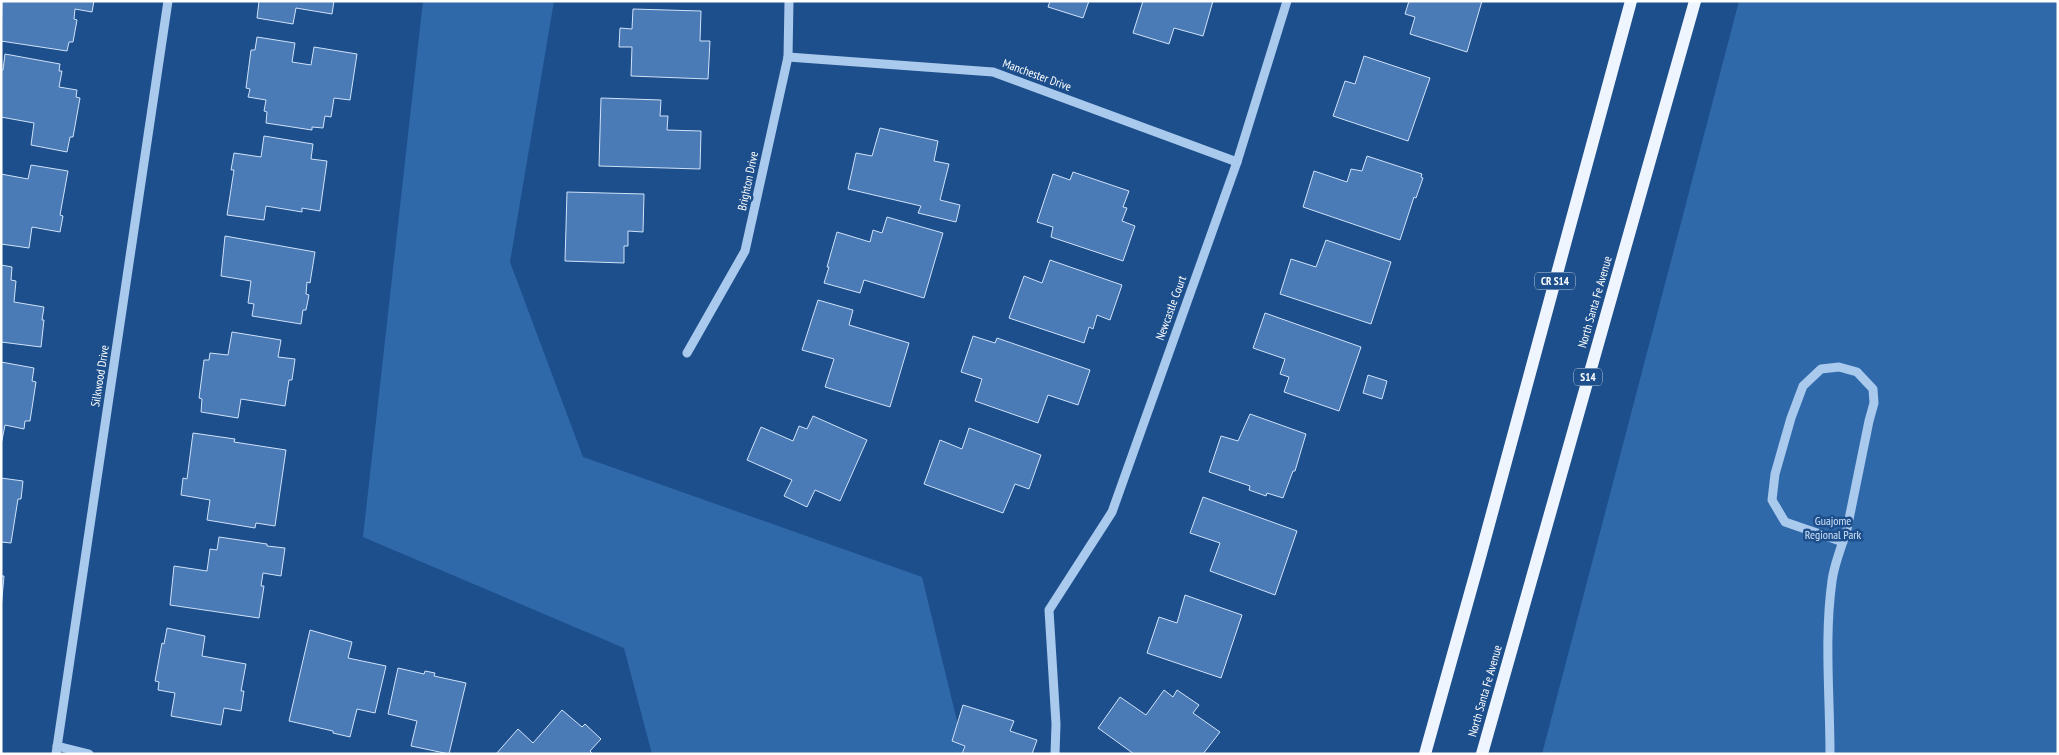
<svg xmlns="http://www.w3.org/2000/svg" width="2059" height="755" viewBox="0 0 2059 755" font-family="'PT Sans Narrow',sans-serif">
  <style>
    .green { fill: #3069aa }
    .building { fill: #4a7bb6; stroke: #cfe2f9 }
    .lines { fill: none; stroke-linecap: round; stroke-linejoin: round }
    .minor { stroke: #a9c9ed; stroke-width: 9 }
    .major { stroke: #eff5ff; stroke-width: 12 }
    .labels { text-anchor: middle; stroke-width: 5; stroke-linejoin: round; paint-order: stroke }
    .shield { fill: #1d4f8c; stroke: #bbcadc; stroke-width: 1 }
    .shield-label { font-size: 11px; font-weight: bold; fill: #fff }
    .street-label { font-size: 12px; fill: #fff; stroke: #1d4f8c }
    .park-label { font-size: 12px; fill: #cfe2f9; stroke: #1d4f8c }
  </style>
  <rect width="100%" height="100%" fill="#1d4f8c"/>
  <g class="green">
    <path d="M423 1H554L510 262 583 457 922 577 965 754H652L624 648 363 537Z"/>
    <path d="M1739 1H2058V754H1542Z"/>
  </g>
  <g class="building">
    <path d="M2 1H94L92 12 75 9 74 19 77 20 73 42H69L67 51 1 41Z"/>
    <path d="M259 1H334L332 14 296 8 293 24 257 18Z"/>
    <path d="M1050 1H1089L1083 18 1048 7Z"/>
    <path d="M1143 1H1213L1203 36 1174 28 1169 44 1133 33Z"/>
    <path d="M1409 1H1482L1467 52 1410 34 1415 17 1405 14Z"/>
    <path d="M633 9 701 11 700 41H710L708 79 631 76 632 47H619L620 28 632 29Z"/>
    <path d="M257 37 295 43 292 62 311 65 314 47 357 54 350 100 334 98 331 117 325 116 323 128 312 127V130L266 123 267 112 264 111 266 100 248 97 250 89 246 88 251 50H255Z"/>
    <path d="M5 54 60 64 59 71H62L59 87 77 90 76 97 80 98 73 137H70L67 152 31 145 34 123 1 117V70H3Z"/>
    <path d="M1364 56 1430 78 1408 141 1333 116 1345 81 1355 84Z"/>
    <path d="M601 98 661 100 660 116H668L667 130 701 131 700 169 599 166Z"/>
    <path d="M880 128 938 141 934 161 949 164 940 200 960 205 956 222 918 213 921 206 848 189 856 153 872 156Z"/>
    <path d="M264 136 313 144 311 159 327 161 320 211 302 208V212L266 206 264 220 227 215 234 170H231L234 153 261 157Z"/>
    <path d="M1367 156 1422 174 1421 177 1423 178 1416 198 1414 197 1400 240 1303 207 1314 171 1347 182 1351 169 1362 171Z"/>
    <path d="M31 165 68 171 60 215 63 216 60 232 32 227 29 248 1 244V174L28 179Z"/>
    <path d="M1073 172 1129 191 1123 207 1127 208 1122 221 1135 226 1123 261 1051 237 1053 227 1037 222 1053 174 1070 180Z"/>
    <path d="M567 192 644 194 643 232 628 231V246H624V263L565 261Z"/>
    <path d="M887 217 943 233 924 298 864 280 860 293 824 283 829 267H827L837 232 870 242 873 230 882 233Z"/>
    <path d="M225 236 315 252 310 283 307 282 306 294 309 295 306 310H303L301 324 252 316 254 304 248 303 251 281 221 276Z"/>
    <path d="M1326 240 1391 262 1371 324 1280 294 1291 259 1316 267Z"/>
    <path d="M1050 260 1122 285 1110 320 1097 315 1093 329 1089 327 1084 343 1009 318 1024 276 1042 283Z"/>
    <path d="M1 265 12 267 11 280 16 281 14 302 44 307 42 320H44L41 347 1 342Z"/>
    <path d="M818 300 853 310 849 325 909 343 890 407 825 387 834 359 802 350Z"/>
    <path d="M1265 313 1361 347 1339 411 1284 392 1289 377 1280 374 1285 359 1253 348Z"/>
    <path d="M232 332 281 340 278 357 295 359 292 380H289L285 406 241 399 238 418 201 412 202 399 199 398 204 360H209L210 353 228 355Z"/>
    <path d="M973 336 995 343 997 338 1090 370 1078 405 1048 395 1038 423 975 401 982 379 961 372Z"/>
    <path d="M1 362 34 368 32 381 36 382 30 421H25L24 429 5 425 1 445Z"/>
    <path d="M1368 375 1387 381 1382 399 1363 393Z"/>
    <path d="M1250 414 1306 434 1295 471H1293L1283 498 1267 493 1266 496 1249 490 1250 486 1209 472 1221 436 1238 441Z"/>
    <path d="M813 416 867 440 840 501 815 490 807 507 784 496 792 480 747 460 761 427 793 441 799 426 807 429Z"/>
    <path d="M969 428 1041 455 1029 489 1015 484 1003 513 924 484 940 440 962 449Z"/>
    <path d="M193 433 235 439 234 442 286 450 275 526 256 523 255 528 207 520 210 500 181 495 183 478 187 479Z"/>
    <path d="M1 478 23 481 21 499H18L11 543 1 542Z"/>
    <path d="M1203 497 1297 531 1275 595 1210 571 1220 543 1190 533Z"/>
    <path d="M219 537 267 544V546L285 548 281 576 263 573 261 586H264L259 618 170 605 174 566 207 571 210 549 217 550Z"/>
    <path d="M1 576H4L1 609Z"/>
    <path d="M1185 595 1242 615 1221 678 1147 653 1159 617 1177 623Z"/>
    <path d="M167 628 205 636 202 656 246 664 241 691H244L241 711 224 708 221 725 171 716 175 693 158 690 159 682 155 681 162 643 164 644Z"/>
    <path d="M310 630 352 642 348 658 386 666 375 713 357 709 350 737 333 733V731L289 721Z"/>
    <path d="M398 668 424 674 425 671 435 673 434 676 466 683 449 754 411 746 417 721 388 714Z"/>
    <path d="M1164 690 1173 697 1177 690 1199 705 1193 713 1220 732 1203 754H1134L1098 728 1120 697 1146 715Z"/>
    <path d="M963 705 1014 721 1010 731 1037 740 1032 754H962L965 746 952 741Z"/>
    <path d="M562 710 582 727 585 724 601 739 590 751 593 754H496L518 729 533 743Z"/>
  </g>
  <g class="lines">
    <g class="minor">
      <path d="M788 57 993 72 1237 162"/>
      <path d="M687 353 745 251 788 57 789 1"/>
      <path d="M57 746 89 754"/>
      <path d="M56 754 168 1"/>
      <path d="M1055 754 1056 724 1049 610 1112 512 1237 162 1287 1"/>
      <path d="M1830 754C1830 696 1824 638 1832 581 1834 564 1842 546 1847 529L1869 421 1874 403 1873 389 1857 372 1839 367 1821 369 1803 386 1791 418 1775 474 1772 500 1785 522 1843 542"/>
    </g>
    <g class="major">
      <path d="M1425 754 1479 561 1631 1"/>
      <path d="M1482 754 1695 1"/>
    </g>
  </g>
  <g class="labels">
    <g class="shield">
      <rect x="1535" y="272.5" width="40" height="17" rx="4"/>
      <rect x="1574" y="368.5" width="28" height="17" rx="4"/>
    </g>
    <g class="shield-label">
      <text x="1555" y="285">CR S14</text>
      <text x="1588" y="381">S14</text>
    </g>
    <g class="street-label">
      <text transform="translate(1037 75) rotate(20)" y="4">Manchester Drive</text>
      <text transform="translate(748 181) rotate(-78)" y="4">Brighton Drive</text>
      <text transform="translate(1595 302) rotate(-74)" y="4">North Santa Fe Avenue</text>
      <text transform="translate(1171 308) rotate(-70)" y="4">Newcastle Court</text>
      <text transform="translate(100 376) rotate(-81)" y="4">Silkwood Drive</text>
      <text transform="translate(1485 691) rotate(-74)" y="4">North Santa Fe Avenue</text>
    </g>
    <g class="park-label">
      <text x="1833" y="525">Guajome<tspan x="1833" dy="14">Regional Park</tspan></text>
    </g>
  </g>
  <rect width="2059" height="755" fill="none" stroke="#ffffff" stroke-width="5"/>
</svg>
